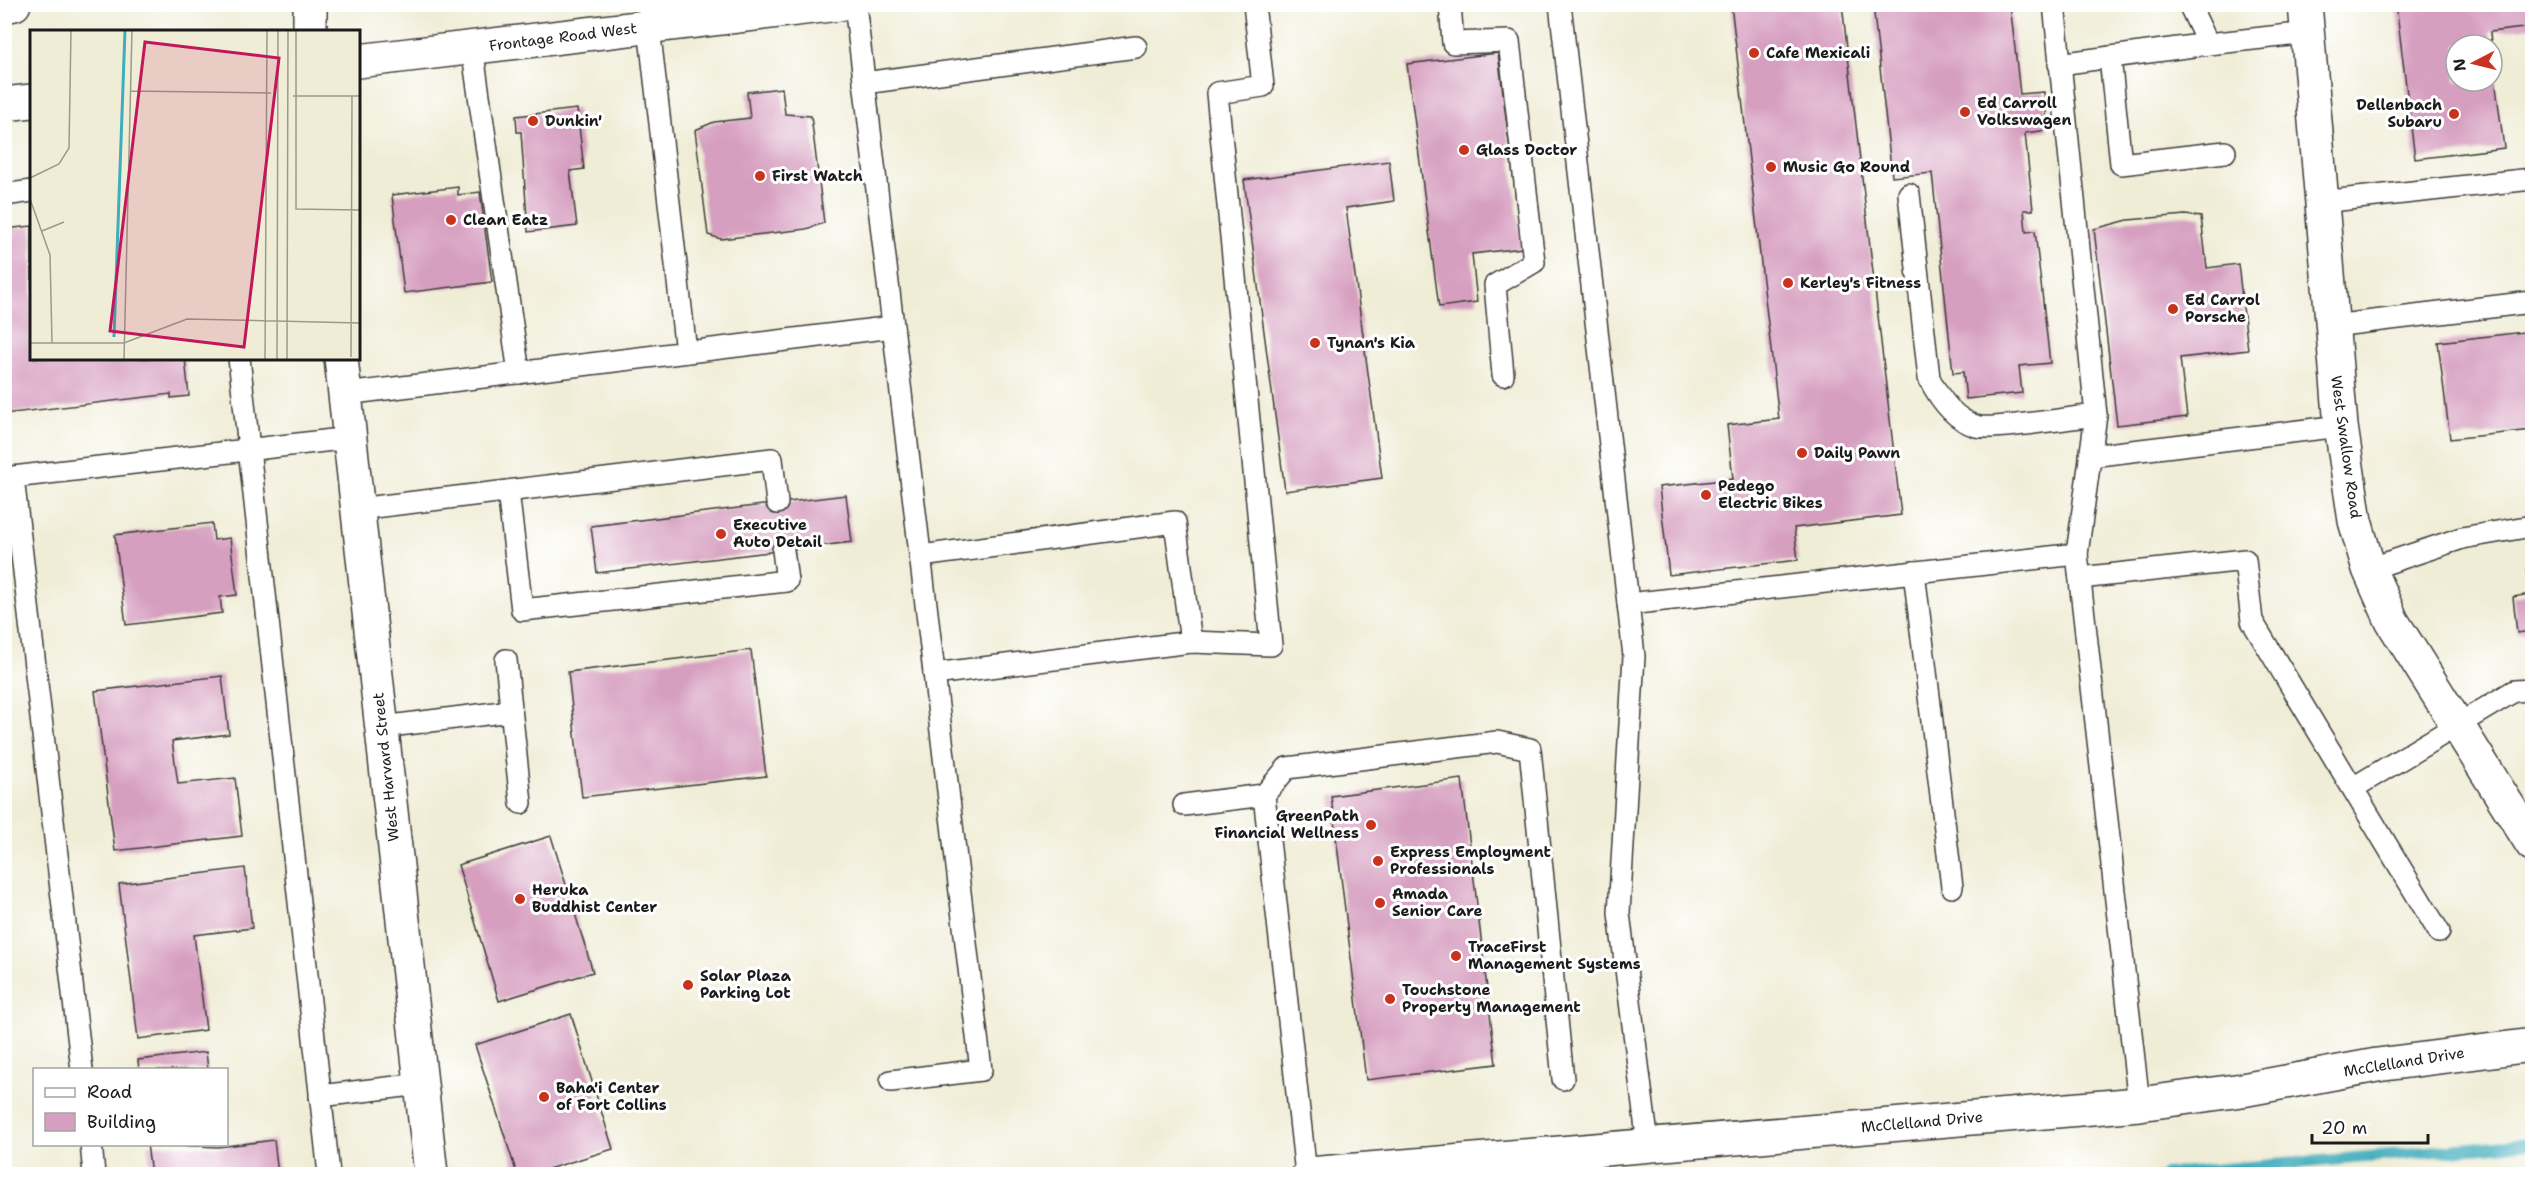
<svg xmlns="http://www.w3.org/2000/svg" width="2537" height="1179" viewBox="0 0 2537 1179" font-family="'Shantell Sans',sans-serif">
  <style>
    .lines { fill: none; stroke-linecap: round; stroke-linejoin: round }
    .stream { stroke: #3fadbc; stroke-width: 12 }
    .building { fill: #d69ebf }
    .lane-casing { stroke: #3c3b38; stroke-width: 24 }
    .street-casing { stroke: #3c3b38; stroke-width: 36 }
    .highway-casing { stroke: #3c3b38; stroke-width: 36 }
    .lane { stroke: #fff; stroke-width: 21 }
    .street { stroke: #fff; stroke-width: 33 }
    .highway { stroke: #fff; stroke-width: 33 }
    .poi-dot { fill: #c8321e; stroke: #fff; stroke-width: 2 }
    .labels { text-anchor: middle; stroke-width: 6; stroke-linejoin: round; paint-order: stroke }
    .street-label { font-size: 15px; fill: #1c1c1c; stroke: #fff }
    .poi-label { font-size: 15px; font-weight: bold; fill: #1c1c1c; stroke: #fff; text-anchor: start }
    .inset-river { fill: none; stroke: #3fadbc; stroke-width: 3 }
    .inset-road { fill: none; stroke: #9b998c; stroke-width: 1.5 }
    .view { fill: #c2185b; fill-opacity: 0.15; stroke: #c2185b; stroke-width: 3 }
    .inset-edge { fill: none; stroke: #1c1c1c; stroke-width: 3 }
  </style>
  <rect width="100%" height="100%" fill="#fff"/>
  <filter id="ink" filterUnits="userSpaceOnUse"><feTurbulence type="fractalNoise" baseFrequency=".0167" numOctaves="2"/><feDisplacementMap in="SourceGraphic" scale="12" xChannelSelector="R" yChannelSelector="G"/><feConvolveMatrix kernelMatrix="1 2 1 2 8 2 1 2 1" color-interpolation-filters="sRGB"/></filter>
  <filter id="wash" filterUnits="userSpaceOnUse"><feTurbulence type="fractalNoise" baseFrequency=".008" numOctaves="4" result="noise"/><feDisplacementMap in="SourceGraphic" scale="24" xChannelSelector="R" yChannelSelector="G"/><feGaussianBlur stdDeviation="1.35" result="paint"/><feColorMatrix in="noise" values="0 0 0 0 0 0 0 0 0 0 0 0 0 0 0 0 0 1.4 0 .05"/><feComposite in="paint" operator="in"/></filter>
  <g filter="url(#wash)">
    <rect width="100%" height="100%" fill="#f0edd7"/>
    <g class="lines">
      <path class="stream" d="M2166 1174 2532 1143"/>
    </g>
    <g id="blocks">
      <g class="building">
        <path d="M1731 4H1842L1901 515 1794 528 1798 560 1669 575 1659 487 1733 479 1727 425 1779 419Z"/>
        <path d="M1873 4H2010L2020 94 2044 92 2048 130 2025 133 2033 210H2024L2026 232 2035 231 2050 363 2019 366 2022 393 1966 399 1963 372 1953 373 1932 173 1892 177Z"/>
        <path d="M2396 4H2532V27L2490 32 2491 45H2456V81H2492L2493 64 2504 148 2415 159Z"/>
        <path d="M1498 53 1522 248 1472 254 1477 302 1439 307 1407 64Z"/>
        <path d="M782 88 785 114 811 116 824 223 806 229 721 239 708 235 695 130 714 122 750 118 747 92Z"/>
        <path d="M577 109 584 169 570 171 577 226 528 232 521 132H517L516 116Z"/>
        <path d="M1389 161 1394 201 1346 208 1382 478 1285 491 1244 180Z"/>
        <path d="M458 187V195L480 192 492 282 404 293 392 195Z"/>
        <path d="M2185 215 2201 217 2207 268 2238 264 2248 350 2180 358 2187 417 2117 425 2094 229 2128 220Z"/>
        <path d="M32 226V358H185L189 396 171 398V394L4 414V229Z"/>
        <path d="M2532 331V430L2450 439 2438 342Z"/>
        <path d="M846 495 852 542 597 573 591 526Z"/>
        <path d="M212 523 214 540 230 538 237 595 220 597 222 613 126 625 115 535Z"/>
        <path d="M2527 570H2532V631L2517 633 2513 597 2530 594Z"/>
        <path d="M751 650 766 776 582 797 568 672Z"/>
        <path d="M222 676 229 734 172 741 178 784 235 778 242 836 115 851 95 691Z"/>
        <path d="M1462 779 1496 1064 1366 1080 1331 796Z"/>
        <path d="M551 836 593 972 499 1001 458 865Z"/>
        <path d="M245 868 252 928 194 935 206 1030 138 1039 119 884Z"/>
        <path d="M571 1014 613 1149 532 1174H517L475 1045Z"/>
        <path d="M206 1052 208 1070H139L138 1060Z"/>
        <path d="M274 1140 278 1174H151L147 1144 218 1147Z"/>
      </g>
    </g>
  </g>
  <g filter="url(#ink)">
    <use href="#blocks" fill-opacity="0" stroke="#3c3b38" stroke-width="1.5"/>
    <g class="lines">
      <defs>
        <g id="lane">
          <path d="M855 4 981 1070 891 1081"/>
          <path d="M1450 4 1453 43 1509 41 1534 262 1495 285 1503 375"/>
          <path d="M1560 4 1634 656 1619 913 1648 1145"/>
          <path d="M2054 4 2096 415 2077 554 2139 1104"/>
          <path d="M649 27 686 352"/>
          <path d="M2208 44 2308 33"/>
          <path d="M472 47 519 373"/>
          <path d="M2110 57 2121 164 2225 152"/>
          <path d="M2059 64 2208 44 2189 4"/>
          <path d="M864 83 1136 47"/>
          <path d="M1909 194 1929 378C1939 398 1953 419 1976 426 1989 431 2076 417 2096 415"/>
          <path d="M4 195 32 191"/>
          <path d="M2321 202 2532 179"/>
          <path d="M2332 326 2532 302"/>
          <path d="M239 358 329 1174"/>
          <path d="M345 394 893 327"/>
          <path d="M2090 456 2341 426"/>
          <path d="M508 491 522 610 787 581 783 550"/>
          <path d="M357 509 772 459 777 503"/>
          <path d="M921 556 1175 522 1191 642"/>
          <path d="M2369 569 2462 538 2532 526"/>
          <path d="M1914 572 1952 887"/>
          <path d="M2080 578 2245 560 2252 621 2439 932"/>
          <path d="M1628 604 2077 554"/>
          <path d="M506 660 521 803"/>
          <path d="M934 674 1191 642 1271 645 1217 93 1263 86 1254 4"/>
          <path d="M382 727 511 711"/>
          <path d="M2353 788 2514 691 2532 690"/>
          <path d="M1184 805 1264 795"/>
          <path d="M82 1070 13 477 350 438"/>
          <path d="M320 1096 421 1084"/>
          <path d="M91 1144 94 1174"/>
          <path d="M1306 1174 1264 795 1287 768 1497 742 1530 749 1563 1079"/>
        </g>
        <g id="street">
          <path d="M2305 4 2341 426 2355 521 2369 569 2392 621 2532 844"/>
          <path d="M310 32V4"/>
          <path d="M358 61 839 4"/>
          <path d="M4 104 32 101"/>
          <path d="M341 358 431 1174"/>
          <path d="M1309 1174 2139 1104 2242 1090 2377 1065 2532 1045"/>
        </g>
        <path id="highway" d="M4 6 14 4"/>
      </defs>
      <use href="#lane" class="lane-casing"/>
      <use href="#street" class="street-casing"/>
      <use href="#highway" class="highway-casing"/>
      <use href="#lane" class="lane"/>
      <use href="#street" class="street"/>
      <use href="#highway" class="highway"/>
    </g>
  </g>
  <g class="poi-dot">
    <circle cx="1754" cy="53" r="6"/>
    <circle cx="1965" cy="112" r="6"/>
    <circle cx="2454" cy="114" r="6"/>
    <circle cx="533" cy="121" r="6"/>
    <circle cx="1464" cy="150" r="6"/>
    <circle cx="1771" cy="167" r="6"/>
    <circle cx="760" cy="176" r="6"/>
    <circle cx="451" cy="220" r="6"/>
    <circle cx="1788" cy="283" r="6"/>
    <circle cx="2173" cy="309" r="6"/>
    <circle cx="1315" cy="343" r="6"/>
    <circle cx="1802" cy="453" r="6"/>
    <circle cx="1706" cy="495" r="6"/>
    <circle cx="721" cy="534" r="6"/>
    <circle cx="1371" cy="825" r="6"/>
    <circle cx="1378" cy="861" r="6"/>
    <circle cx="520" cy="899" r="6"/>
    <circle cx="1380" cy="903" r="6"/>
    <circle cx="1456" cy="956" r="6"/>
    <circle cx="688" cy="985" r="6"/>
    <circle cx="1390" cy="999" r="6"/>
    <circle cx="544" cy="1097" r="6"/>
  </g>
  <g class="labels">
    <g class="street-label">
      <text transform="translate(563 37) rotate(-7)" y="5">Frontage Road West</text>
      <text transform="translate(2346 447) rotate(82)" y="5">West Swallow Road</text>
      <text transform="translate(386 767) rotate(-96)" y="5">West Harvard Street</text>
      <text transform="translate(2404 1062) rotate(-9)" y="5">McClelland Drive</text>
      <text transform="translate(1922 1122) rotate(-5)" y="5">McClelland Drive</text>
    </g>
    <g class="poi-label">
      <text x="1766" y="58">Cafe Mexicali</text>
      <text x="1977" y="108">Ed Carroll<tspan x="1977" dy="17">Volkswagen</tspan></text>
      <text x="2442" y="110" text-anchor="end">Dellenbach<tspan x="2442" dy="17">Subaru</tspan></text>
      <text x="545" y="126">Dunkin'</text>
      <text x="1476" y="155">Glass Doctor</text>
      <text x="1783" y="172">Music Go Round</text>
      <text x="772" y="181">First Watch</text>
      <text x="463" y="225">Clean Eatz</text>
      <text x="1800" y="288">Kerley's Fitness</text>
      <text x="2185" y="305">Ed Carrol<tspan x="2185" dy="17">Porsche</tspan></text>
      <text x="1327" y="348">Tynan's Kia</text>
      <text x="1814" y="458">Daily Pawn</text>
      <text x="1718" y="491">Pedego<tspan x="1718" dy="17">Electric Bikes</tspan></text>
      <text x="733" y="530">Executive<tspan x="733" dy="17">Auto Detail</tspan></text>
      <text x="1359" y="821" text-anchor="end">GreenPath<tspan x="1359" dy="17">Financial Wellness</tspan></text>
      <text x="1390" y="857">Express Employment<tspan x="1390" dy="17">Professionals</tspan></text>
      <text x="532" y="895">Heruka<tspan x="532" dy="17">Buddhist Center</tspan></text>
      <text x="1392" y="899">Amada<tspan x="1392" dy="17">Senior Care</tspan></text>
      <text x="1468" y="952">TraceFirst<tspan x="1468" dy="17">Management Systems</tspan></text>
      <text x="700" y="981">Solar Plaza<tspan x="700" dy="17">Parking Lot</tspan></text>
      <text x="1402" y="995">Touchstone<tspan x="1402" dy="17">Property Management</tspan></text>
      <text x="556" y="1093">Baha'i Center<tspan x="556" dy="17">of Fort Collins</tspan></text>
    </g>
  </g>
  <g transform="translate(30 30)">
    <rect width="330" height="330" fill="#f0edd7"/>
    <path class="inset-river" d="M84 307 95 0"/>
    <path class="inset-road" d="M266 0V179L330 180M101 61 241 63M263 66H330M0 148 29 134 39 118 41 0M0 169 20 225 22 313M12 201 34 192M0 313H94L157 289 330 293M321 327 322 66M94 330 102 0M235 330 237 0M247 330 248 0M257 330 258 0"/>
    <path class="view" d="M115 12 249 28 214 317 80 301Z"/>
    <rect width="330" height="330" class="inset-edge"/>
  </g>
  <rect width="2537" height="1179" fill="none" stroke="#fff" stroke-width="24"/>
  <rect x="33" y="1068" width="195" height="78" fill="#ffffff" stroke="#a4a4a4" stroke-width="1.5"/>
  <rect x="45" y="1088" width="30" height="9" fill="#ffffff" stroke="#a4a4a4" stroke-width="1.5"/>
  <text x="87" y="1098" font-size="18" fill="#1c1c1c">Road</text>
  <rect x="45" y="1113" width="30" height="18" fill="#d69ebf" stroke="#a4a4a4" stroke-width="1.5"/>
  <text x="87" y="1128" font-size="18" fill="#1c1c1c">Building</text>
  <g transform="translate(2474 63) rotate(263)"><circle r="28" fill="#ffffff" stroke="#a4a4a4" stroke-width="1.5"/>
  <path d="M0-4.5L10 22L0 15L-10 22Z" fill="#c8321e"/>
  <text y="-9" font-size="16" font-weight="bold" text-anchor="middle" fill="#1c1c1c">N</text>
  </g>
  <path d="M2312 1134v9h116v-9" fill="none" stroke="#1c1c1c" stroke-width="3"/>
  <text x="2321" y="1134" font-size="18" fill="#1c1c1c" stroke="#ffffff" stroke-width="4.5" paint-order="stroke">20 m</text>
</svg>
